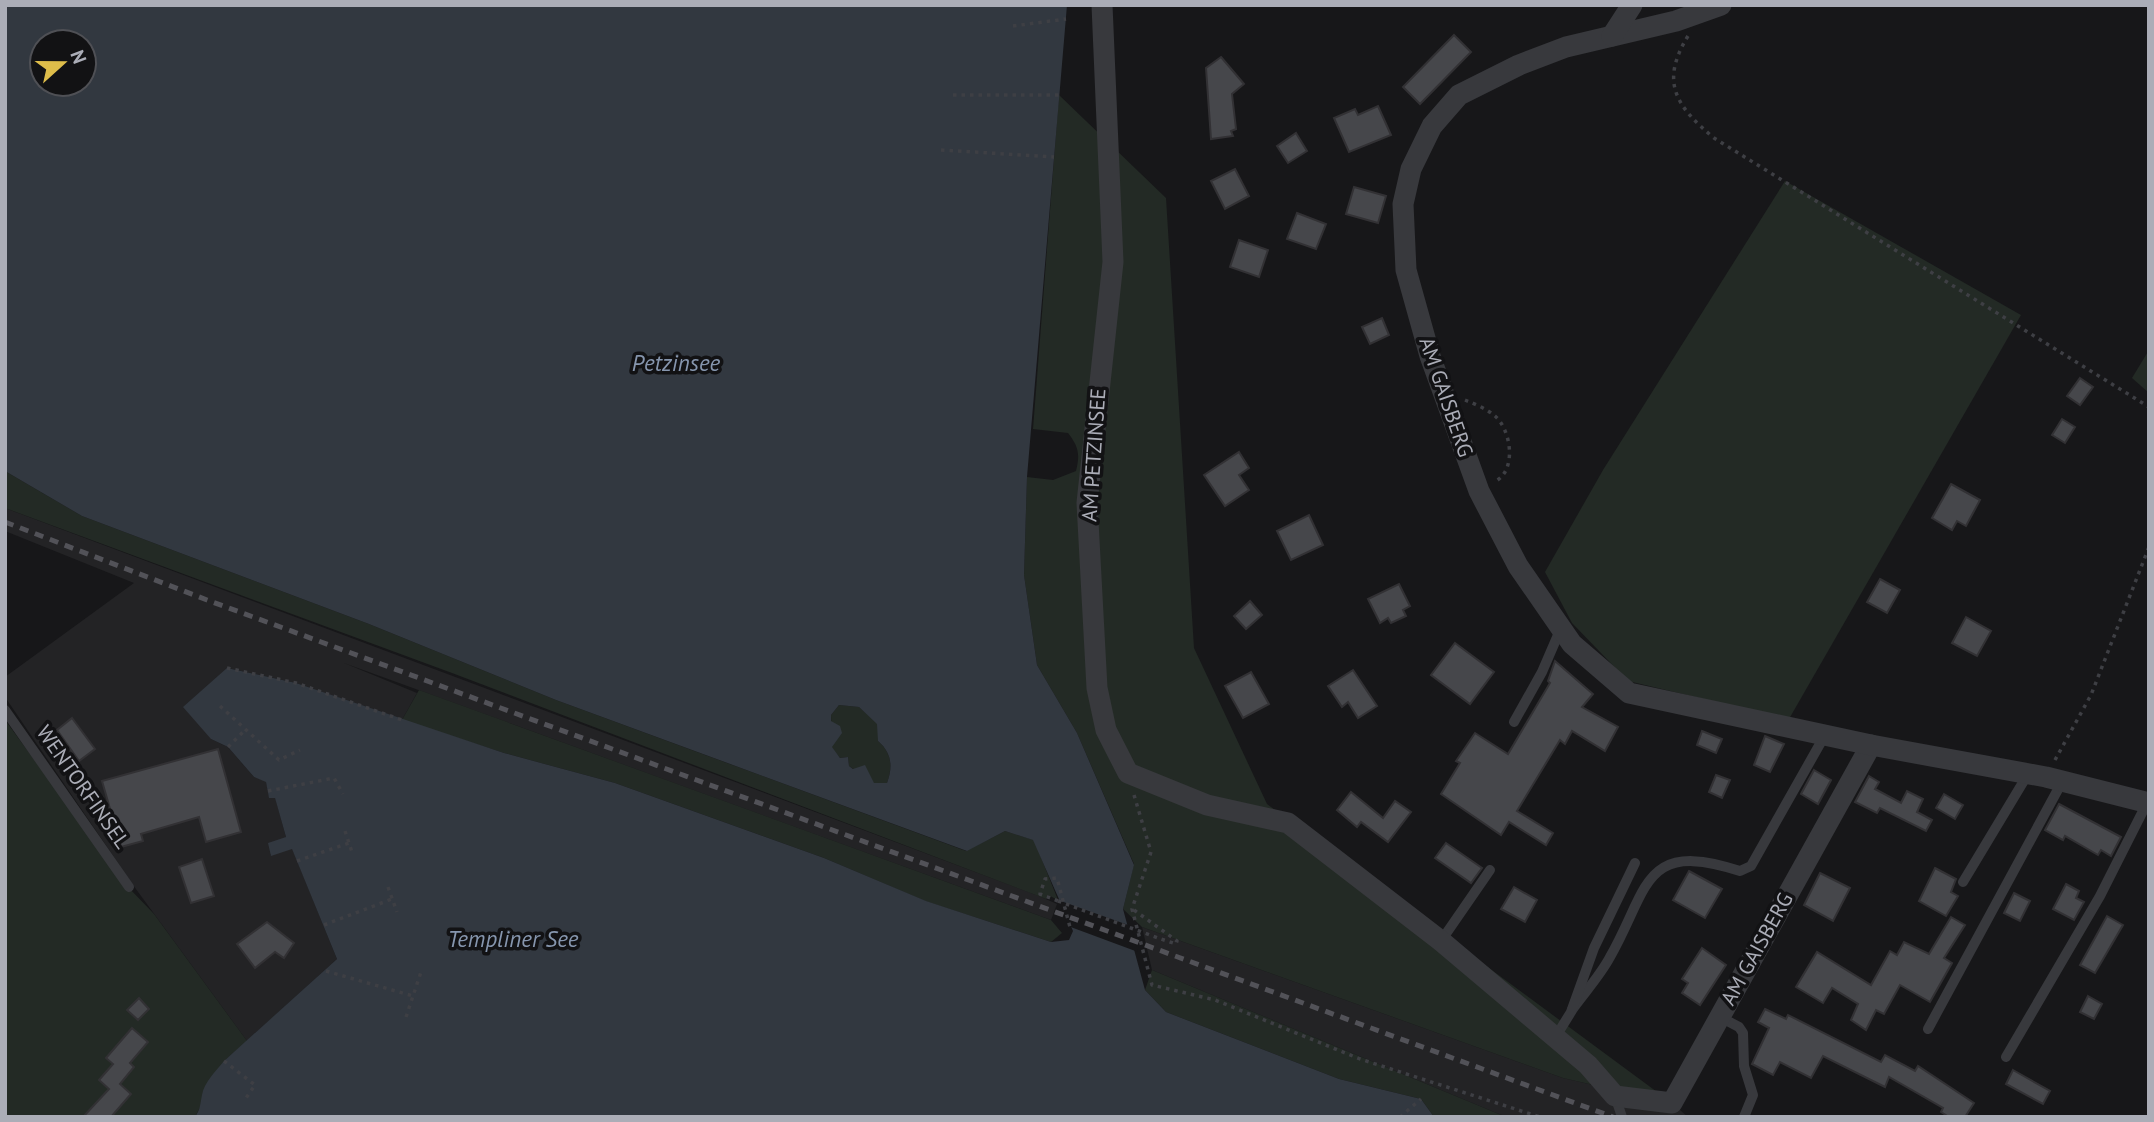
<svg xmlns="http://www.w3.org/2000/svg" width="2154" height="1122" viewBox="0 0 2154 1122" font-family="'PT Sans',sans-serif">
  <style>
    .built { fill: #232325 }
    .green { fill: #232a25 }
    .water { fill: #323840; fill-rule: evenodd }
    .pier { fill: #171719 }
    .building { fill: #46474b; stroke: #323134; stroke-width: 2 }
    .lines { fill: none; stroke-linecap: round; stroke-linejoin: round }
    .path { stroke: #3e3f44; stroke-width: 3.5; stroke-dasharray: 3.5 5; stroke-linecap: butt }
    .service { stroke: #38393d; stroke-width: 10 }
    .minor { stroke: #38393d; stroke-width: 21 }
    .rail { stroke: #525258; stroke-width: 5; stroke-dasharray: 9 7; stroke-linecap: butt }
    .path-bridge { stroke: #3e3f44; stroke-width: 3.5; stroke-dasharray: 3.5 5; stroke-linecap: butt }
    .labels { text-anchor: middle; stroke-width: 7; stroke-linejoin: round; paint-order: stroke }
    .street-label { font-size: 21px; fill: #abadb7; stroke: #121214 }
    .water-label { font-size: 23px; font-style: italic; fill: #8696ae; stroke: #121214 }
  </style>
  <rect width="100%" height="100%" fill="#171719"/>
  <g class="built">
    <path d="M5 508 1039 896 1057 904 1051 920 344 663 417 693 402 720 296 683 227 668 211 739 228 747 254 777 266 781 269 796 275 797 286 837 270 855 292 848 337 959 247 1041 133 885 5 697V677L134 583 5 531Z"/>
    <path d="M1142 927 1563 1078 1672 1103 1688 1117H1506L1152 970Z"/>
  </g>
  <g class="green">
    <path d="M1059 95 1166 198 1194 648 1267 804 1672 1103 1563 1078 1142 927 1123 909 1134 864 1077 733 1037 665 1024 575 1027 477 1053 480 1076 471C1080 455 1079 447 1068 433L1033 429Z"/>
    <path d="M1785 181 2021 315 1789 719 1628 681 1572 623 1545 572 1603 470Z"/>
    <path d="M2149 350V393L2132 378Z"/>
    <path d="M5 471 82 516 369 624 556 700 966 851 1005 831 1034 840 1058 900 1048 895 1046 899 452 673 5 508Z"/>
    <path d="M419 690 1051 920 1062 933 1051 942 925 901 824 858 615 783 504 753 402 720Z"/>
    <path d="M839 705 859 707 878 724V741C892 753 893 767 887 783H874L849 766 848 757 840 758 832 748 831 715Z"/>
    <path d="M5 720 127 886 154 914 247 1041 224 1061 195 1117H5Z"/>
    <path d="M1152 970 1506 1117H1434L1421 1099 1339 1079 1166 1012 1145 990Z"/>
  </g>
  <path class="water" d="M5 5H1067L1027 477 1024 575 1037 665 1077 733 1134 865 1123 909 1145 990 1166 1012 1339 1079 1421 1099 1434 1117H195C201 1108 200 1104 202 1095 204 1082 217 1070 224 1061L337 959 292 849 271 856 268 843 286 837 275 798H269L266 782 254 777 228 747 211 739 183 707 227 668 296 683 504 753 615 783 824 858 926 901 1051 942 1069 940 1073 931 1033 840 1005 831 967 851 556 700 369 624 82 516 5 471ZM42 42H84V84H42ZM839 705 859 707 877 724 878 741C892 753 893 767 887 783H874L865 765 853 769 849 766 848 757 840 758 832 747 842 733 840 726 831 721V715Z"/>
  <path class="pier" d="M1058 900 1131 926 1138 952 1068 926Z"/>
  <g class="building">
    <path d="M1454 35 1471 52 1420 104 1403 87Z"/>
    <path d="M1221 57 1244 84 1232 94 1236 129 1231 131 1233 136 1211 139 1206 68Z"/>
    <path d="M1378 106 1391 135 1349 152 1334 118 1355 109 1358 115Z"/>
    <path d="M1296 133 1307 151 1288 163 1277 146Z"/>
    <path d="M1235 169 1249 196 1225 209 1211 181Z"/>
    <path d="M1354 187 1386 196 1378 223 1346 214Z"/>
    <path d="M1297 213 1326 224 1316 249 1287 239Z"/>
    <path d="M1239 240 1268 250 1259 277 1230 267Z"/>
    <path d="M1382 318 1389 335 1370 344 1362 327Z"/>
    <path d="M2080 378 2093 387 2080 405 2067 396Z"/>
    <path d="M2062 419 2075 427 2065 443 2052 435Z"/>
    <path d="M1239 452 1249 468 1239 475 1249 490 1225 506 1204 475Z"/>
    <path d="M1951 484 1980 500 1966 526 1957 521 1952 530 1932 518Z"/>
    <path d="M1309 515 1323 545 1291 560 1277 531Z"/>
    <path d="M1880 579 1900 590 1887 613 1867 602Z"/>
    <path d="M1399 584 1410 606 1403 610 1406 616 1391 623 1388 618 1380 623 1368 599Z"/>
    <path d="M1250 601 1262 615 1246 629 1234 616Z"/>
    <path d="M1966 617 1991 631 1977 656 1952 643Z"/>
    <path d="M1455 643 1494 672 1470 704 1431 675Z"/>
    <path d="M1555 661 1593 694 1582 707 1618 727 1605 751 1572 731 1565 744 1560 740 1517 811 1553 833 1546 845 1509 822 1501 835 1441 794 1460 763 1456 761 1475 733 1508 754 1550 683 1548 681Z"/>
    <path d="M1353 670 1377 706 1358 718 1348 702 1342 707 1328 686Z"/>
    <path d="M1251 672 1269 704 1243 718 1225 686Z"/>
    <path d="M72 718 95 749 79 761 57 730Z"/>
    <path d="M1702 731 1722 739 1716 753 1697 745Z"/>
    <path d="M1765 736 1784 744 1770 772 1754 765Z"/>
    <path d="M218 749 241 832 206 842 199 817 141 834 143 841 121 847 102 781Z"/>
    <path d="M1814 770 1831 780 1818 804 1801 794Z"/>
    <path d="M1716 775 1730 780 1722 798 1709 792Z"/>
    <path d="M1869 776 1879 782 1875 789 1901 803 1907 791 1923 799 1917 812 1932 820 1926 831 1880 808 1877 813 1855 802Z"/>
    <path d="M1351 792 1383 818 1395 801 1411 812 1388 842 1361 822 1357 827 1337 810Z"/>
    <path d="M1944 794 1963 805 1955 819 1936 808Z"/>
    <path d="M2059 804 2121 837 2111 856 2101 850 2098 855 2065 836 2063 840 2045 830Z"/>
    <path d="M1446 843 1482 868 1471 883 1435 858Z"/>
    <path d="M202 859 214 896 191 903 179 867Z"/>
    <path d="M1935 868 1956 879 1951 892 1958 896 1946 916 1919 901Z"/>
    <path d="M1689 871 1722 889 1705 918 1673 900Z"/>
    <path d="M1820 873 1850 888 1833 921 1804 905Z"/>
    <path d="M2066 884 2079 891 2076 898 2084 902 2074 920 2053 909Z"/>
    <path d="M1514 887 1537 900 1525 922 1501 909Z"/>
    <path d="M2014 893 2030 901 2020 921 2004 913Z"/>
    <path d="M2107 916 2123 925 2095 973 2080 965Z"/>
    <path d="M1951 917 1965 925 1944 958 1952 963 1930 1002 1900 985 1884 1014 1876 1010 1866 1030 1851 1020 1858 1004 1832 988 1823 1003 1796 987 1817 952 1871 985 1890 951 1897 955 1904 942 1929 954Z"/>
    <path d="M267 922 294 943 284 958 275 952 255 968 237 944Z"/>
    <path d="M1702 948 1726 965 1700 1005 1682 993 1688 983 1682 979Z"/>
    <path d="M2088 996 2102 1004 2094 1019 2080 1012Z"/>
    <path d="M139 998 149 1009 138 1020 127 1010Z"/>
    <path d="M1765 1009 1786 1019 1788 1015 1881 1062 1885 1055 1915 1071 1918 1066 1974 1103 1965 1117H1949L1941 1112 1943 1108 1889 1077 1885 1087 1823 1056 1811 1078 1780 1062 1773 1075 1752 1064 1769 1028 1758 1022Z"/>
    <path d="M132 1028 148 1042 130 1063 134 1067 120 1084 131 1094 111 1117H83L109 1089 99 1080 113 1064 106 1058Z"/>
    <path d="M2013 1070 2050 1091 2043 1104 2006 1084Z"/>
  </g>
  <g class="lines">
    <g class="path">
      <path d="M1013 26 1066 19"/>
      <path d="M1688 36C1659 83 1677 107 1714 138L2149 407"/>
      <path d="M953 95H1059"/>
      <path d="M941 150 1054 157"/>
      <path d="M1465 400C1475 404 1487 409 1495 416 1511 430 1517 469 1496 481"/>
      <path d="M227 668 296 683 402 720"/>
      <path d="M220 706 279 760 300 750"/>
      <path d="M228 747 246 729"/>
      <path d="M2055 760 2091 695 2149 547"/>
      <path d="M268 791 334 778 343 794"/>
      <path d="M1134 795 1151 852 1132 909 1152 985 1215 1000 1360 1059 1540 1117"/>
      <path d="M345 831 353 855"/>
      <path d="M297 861 349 843"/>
      <path d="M388 887 397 912"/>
      <path d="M1058 901 1040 894 1045 879 1057 878 1071 931"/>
      <path d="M1134 910 1177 941 1176 944 1158 938"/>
      <path d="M324 925 392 899"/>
      <path d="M326 971 413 996"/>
      <path d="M406 1017 422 969"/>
      <path d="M224 1061 255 1085 244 1101"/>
      <path d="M1400 1117 1421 1099"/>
    </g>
    <g class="service">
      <path d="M5 710 129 887"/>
      <path d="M1514 722 1542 672 1561 628"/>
      <path d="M1963 882 2028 774"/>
      <path d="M1441 941 1490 870"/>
      <path d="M1572 1010C1584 993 1600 976 1610 957 1649 889 1642 839 1740 871L1751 866 1825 735"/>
      <path d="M1720 1017 1739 1027 1743 1033 1744 1066 1753 1095 1744 1117"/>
      <path d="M1928 1029 2062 782"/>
      <path d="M1555 1038 1571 1012 1594 948 1635 863"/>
      <path d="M2006 1057 2100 896 2147 803"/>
      <path d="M1615 1096 1622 1117"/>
    </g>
    <g class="minor">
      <path d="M1102 5 1113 262 1087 503 1097 688 1106 730 1128 773 1207 805 1288 823 1441 941 1588 1065 1615 1096 1672 1103 1871 745"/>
      <path d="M1721 5 1676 21 1566 47 1519 65 1459 95 1432 126 1411 169 1403 204 1406 270 1430 356 1479 491 1518 566 1572 644 1629 693 1871 745 2046 777 2149 803"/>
      <path d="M1612 36 1632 5"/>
    </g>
    <path class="rail" d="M5 522 207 600 1613 1117"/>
    <path class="path-bridge" d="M1058 901 1158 938"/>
  </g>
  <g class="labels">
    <g class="street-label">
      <text transform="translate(1446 397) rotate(71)" y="7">AM GAISBERG</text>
      <text transform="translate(1094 455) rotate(-86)" y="7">AM PETZINSEE</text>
      <text transform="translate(83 787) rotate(55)" y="7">WENTORFINSEL</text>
      <text transform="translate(1757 949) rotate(-61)" y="7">AM GAISBERG</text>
    </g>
    <g class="water-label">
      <text x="676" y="371">Petzinsee</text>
      <text x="513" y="947">Templiner See</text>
    </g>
  </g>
  <rect width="2154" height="1122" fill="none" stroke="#abadb7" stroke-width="14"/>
  <g transform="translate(63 63) rotate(69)"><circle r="33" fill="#121214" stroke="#4f5055" stroke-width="2"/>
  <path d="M0-5L12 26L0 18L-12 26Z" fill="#debd4a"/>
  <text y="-10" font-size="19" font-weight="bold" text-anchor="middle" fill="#abadb7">N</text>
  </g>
</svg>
